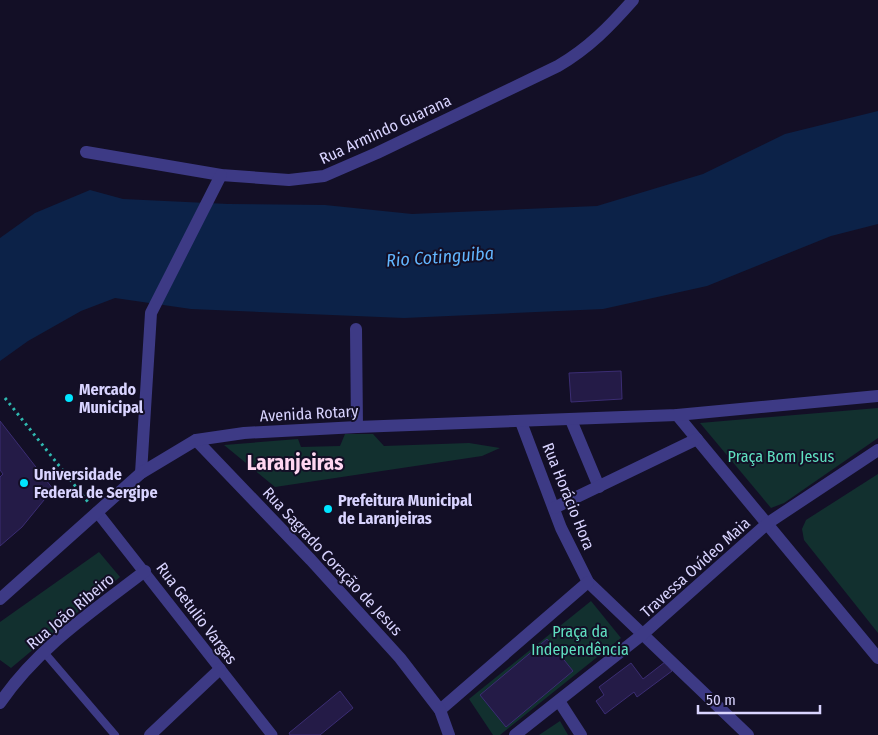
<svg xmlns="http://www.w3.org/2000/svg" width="878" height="735" viewBox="0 0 878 735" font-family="'Fira Sans Condensed',sans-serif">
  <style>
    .green { fill: #12302f }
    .water { fill: #0c2248 }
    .building { fill: #241b47; stroke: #3b2d73 }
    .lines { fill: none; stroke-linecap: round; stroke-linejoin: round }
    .path { stroke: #2fb8b0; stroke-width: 3; stroke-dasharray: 2.5 4; stroke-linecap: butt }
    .service { stroke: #3d3a85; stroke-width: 8 }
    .pedestrian { stroke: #3d3a85; stroke-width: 11 }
    .minor { stroke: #3d3a85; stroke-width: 12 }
    .tertiary { stroke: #3d3a85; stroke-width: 12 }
    .poi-dot { fill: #00e5ff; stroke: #130f26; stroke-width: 2 }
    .labels { text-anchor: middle; stroke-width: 4; stroke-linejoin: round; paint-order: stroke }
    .street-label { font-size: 16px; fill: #d9d4ff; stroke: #130f26 }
    .poi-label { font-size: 16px; font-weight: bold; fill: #d9d4ff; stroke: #130f26; text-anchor: start }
    .park-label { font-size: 16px; fill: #5fe0c0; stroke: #130f26 }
    .water-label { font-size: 18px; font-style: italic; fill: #62b6ff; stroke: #130f26 }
    .district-label { font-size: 21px; font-weight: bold; fill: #ffd6f0; stroke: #130f26 }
  </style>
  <rect width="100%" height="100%" fill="#130f26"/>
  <g class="green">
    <path d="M878 408V438L784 503 771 508 700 423Z"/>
    <path d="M345 434H373L384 446 469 443 500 448 482 456 275 487 224 445 298 439 301 447 340 446Z"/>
    <path d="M878 474V633L804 540 802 529 806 520Z"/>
    <path d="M99 552 120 577 11 668 0 660V622Z"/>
    <path d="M591 601 621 638 500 735H493L469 699Z"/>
    <path d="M560 721 568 735H539Z"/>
  </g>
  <path class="water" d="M878 111V224L831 236 707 286 603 309 404 318 191 309 115 298 81 311 28 341 0 361V238L35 213 90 190 123 199 228 204 325 205 412 214 597 206 703 174 785 134Z"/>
  <g class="building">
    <path d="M621 371 622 399 571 402 569 373Z"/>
    <path d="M0 421 53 489 22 527 0 546V477L3 474 0 470Z"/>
    <path d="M547 639 573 671 506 727 480 695Z"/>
    <path d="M665 662 672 671 637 697 634 692 605 714 596 701 604 695 599 687 631 663 643 679Z"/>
    <path d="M340 691 353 708 320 735H290L289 733Z"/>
  </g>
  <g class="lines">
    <path class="path" d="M5 398 88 502"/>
    <path class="service" d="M43 651 115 735"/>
    <path class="pedestrian" d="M97 512 272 735"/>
    <g class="minor">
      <path d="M86 152 221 175 289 180 324 176 377 153 558 66C589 48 610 26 633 0"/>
      <path d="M356 329 357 427"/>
      <path d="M677 415 878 658"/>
      <path d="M571 420 599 487"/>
      <path d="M521 422 561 528 588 582 748 735"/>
      <path d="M141 473 151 313 221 175"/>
      <path d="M554 508 697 439"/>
      <path d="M559 701 581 735"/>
      <path d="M0 703C37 648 93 611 145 571"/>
      <path d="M440 710 588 582"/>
      <path d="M150 735 220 669"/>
      <path d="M515 735 643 634 768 523 878 450"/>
    </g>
    <g class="tertiary">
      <path d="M196 440 311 560 400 658 440 710 449 735"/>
      <path d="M0 599 141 473 196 440 244 433 357 427 677 415 878 396"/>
    </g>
  </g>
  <g class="poi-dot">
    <circle cx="69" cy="398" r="5"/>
    <circle cx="24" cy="483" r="5"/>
    <circle cx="328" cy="509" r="5"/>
  </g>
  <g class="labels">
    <g class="street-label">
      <text transform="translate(385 129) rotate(-25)" y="6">Rua Armindo Guarana</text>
      <text transform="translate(309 413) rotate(-3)" y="6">Avenida Rotary</text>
      <text transform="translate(569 496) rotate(68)" y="6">Rua Horácio Hora</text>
      <text transform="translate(333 561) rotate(47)" y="6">Rua Sagrado Coração de Jesus</text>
      <text transform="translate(695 567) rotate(-42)" y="6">Travessa Ovídeo Maia</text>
      <text transform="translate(70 611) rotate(-40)" y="6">Rua João Ribeiro</text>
      <text transform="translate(197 613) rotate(53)" y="6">Rua Getulio Vargas</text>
    </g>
    <g class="poi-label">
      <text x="79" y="395">Mercado<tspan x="79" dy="18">Municipal</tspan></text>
      <text x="34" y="480">Universidade<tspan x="34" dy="18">Federal de Sergipe</tspan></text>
      <text x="338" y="506">Prefeitura Municipal<tspan x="338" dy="18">de Laranjeiras</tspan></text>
    </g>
    <g class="park-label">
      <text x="781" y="462">Praça Bom Jesus</text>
      <text x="580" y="637">Praça da<tspan x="580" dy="18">Independência</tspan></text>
    </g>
    <g class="water-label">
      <text transform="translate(440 257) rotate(-4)" y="6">Rio Cotinguiba</text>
    </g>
    <g class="district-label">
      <text x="295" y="470">Laranjeiras</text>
    </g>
  </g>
  <path d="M698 705v8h122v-8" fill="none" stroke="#d9d4ff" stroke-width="2.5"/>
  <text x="706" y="705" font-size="15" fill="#d9d4ff" stroke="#130f26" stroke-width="4" paint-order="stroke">50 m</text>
</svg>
